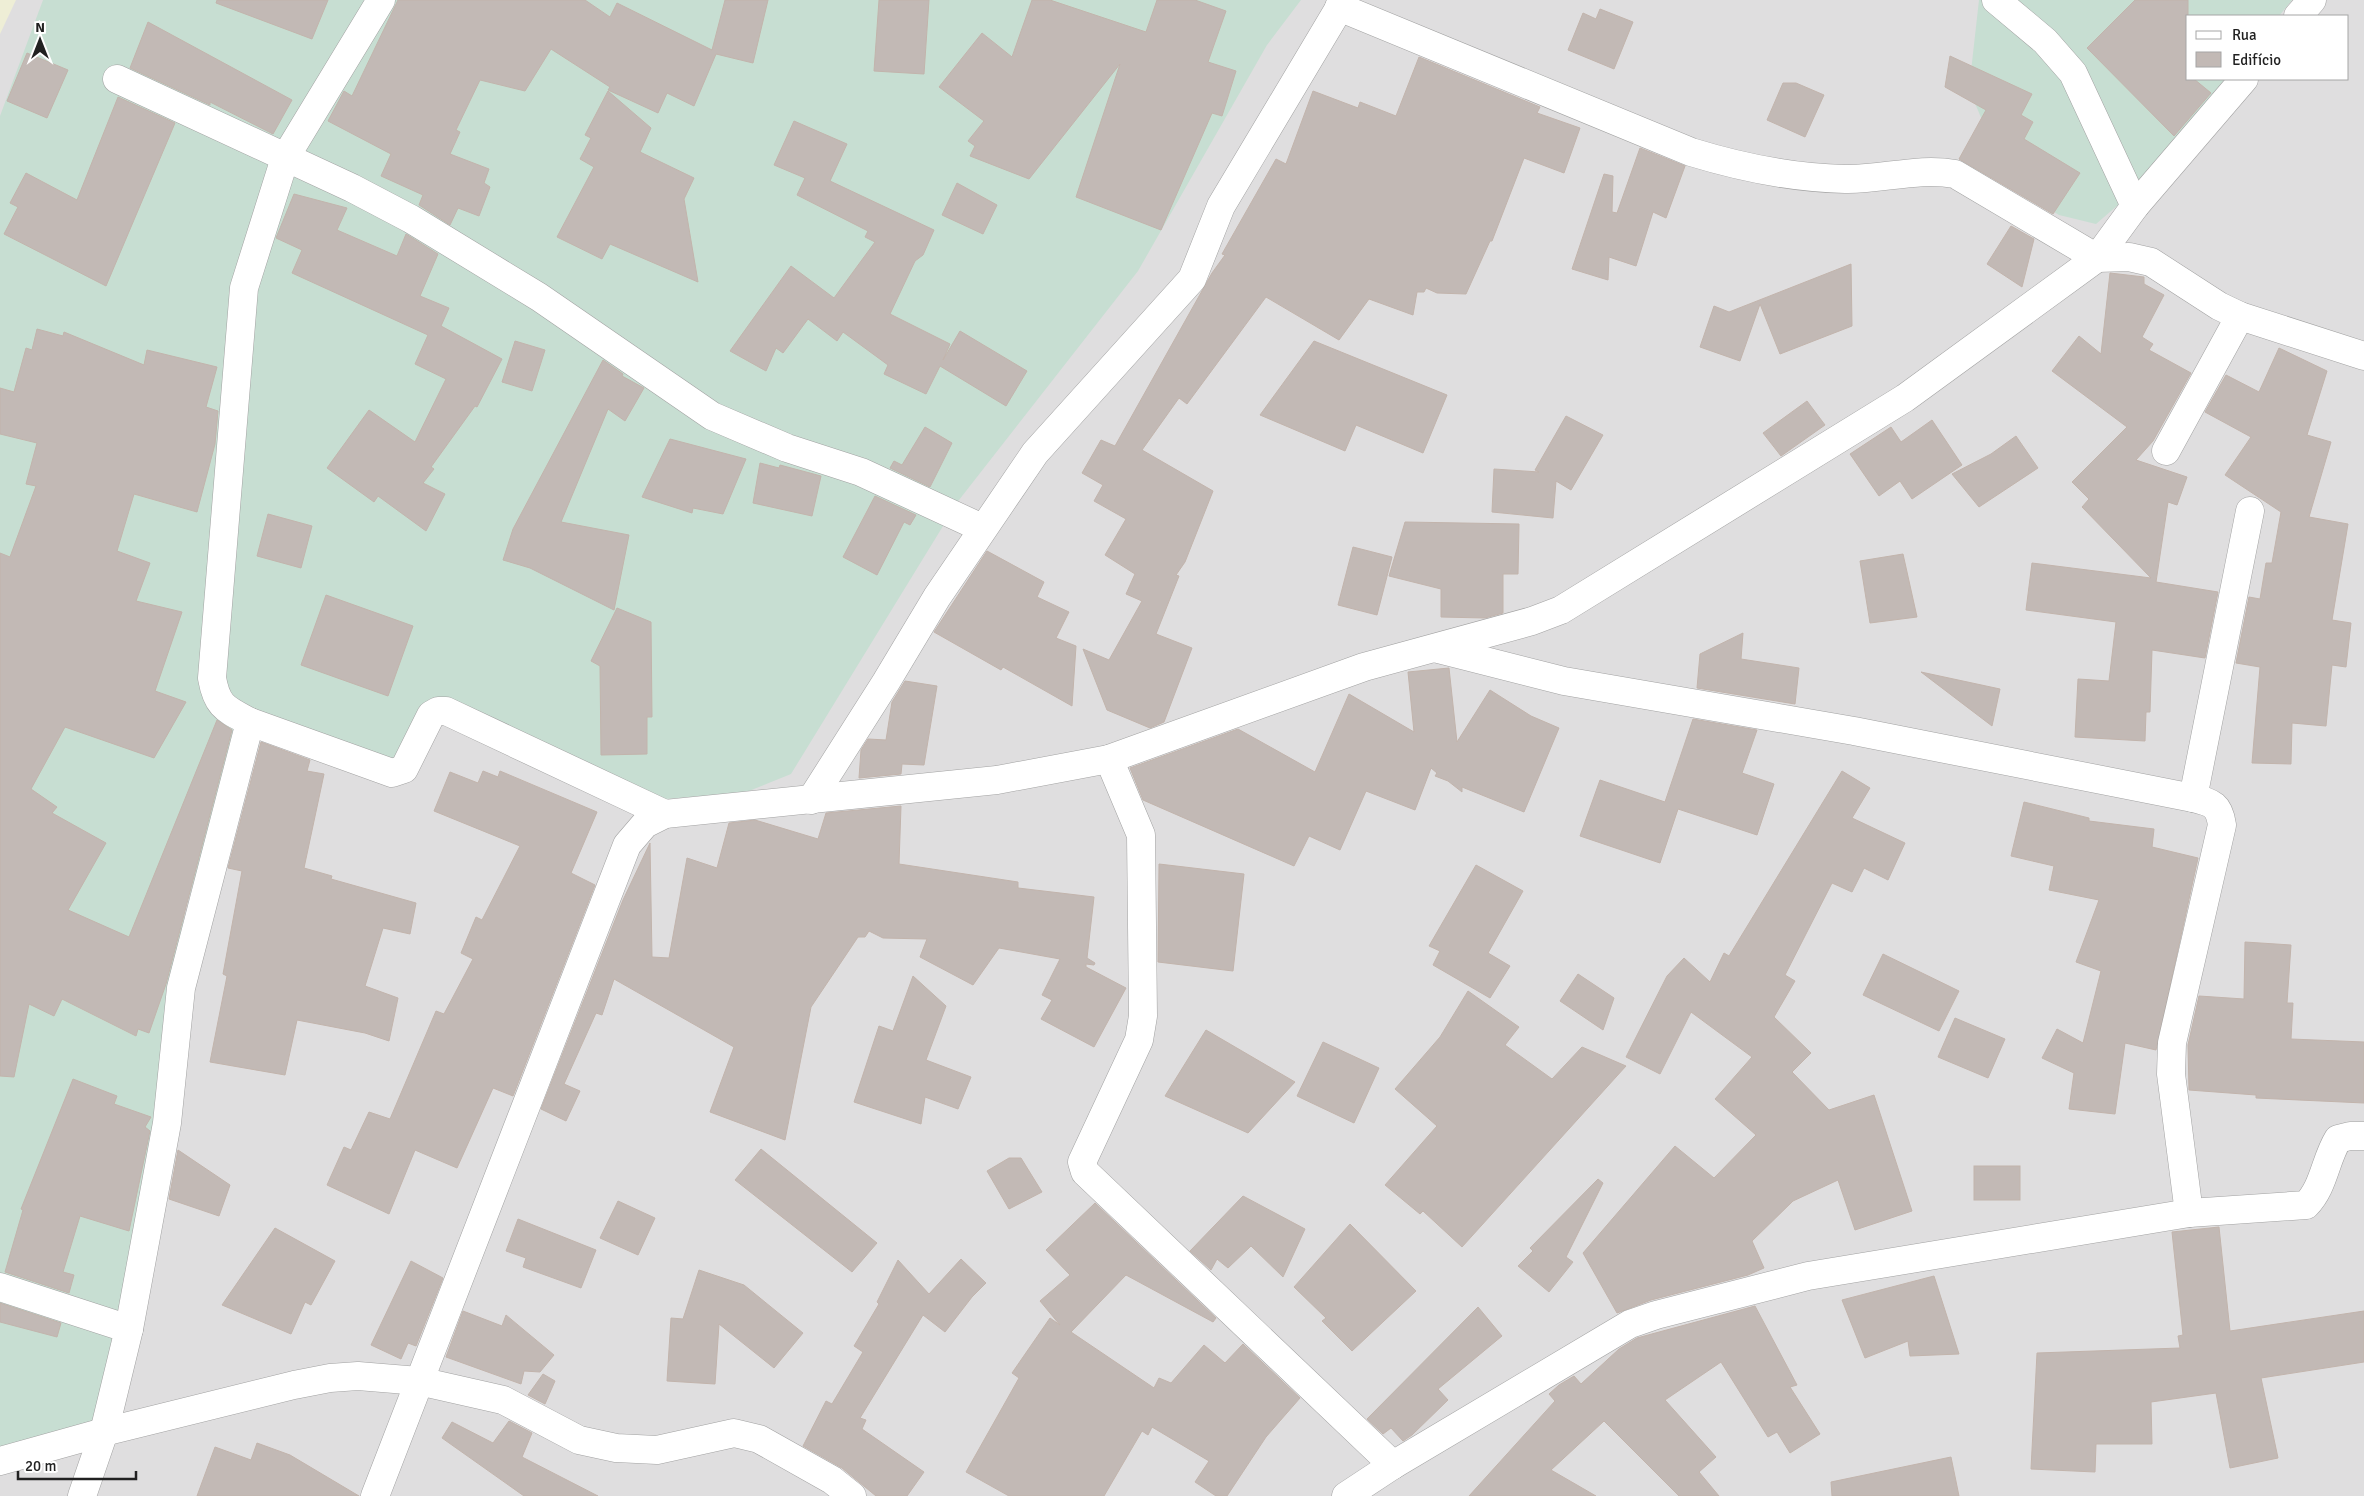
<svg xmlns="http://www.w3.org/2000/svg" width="2364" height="1496" viewBox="0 0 2364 1496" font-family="Signika,sans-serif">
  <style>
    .residential { fill: #dfdedf; fill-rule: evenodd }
    .farmland { fill: #eeeed6 }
    .wetland { fill: #c7ded2 }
    .building { fill: #c2b9b5; stroke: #c2b4ac }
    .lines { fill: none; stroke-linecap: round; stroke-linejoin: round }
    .minor-casing { stroke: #a2a2a2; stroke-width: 29 }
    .minor { stroke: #fff; stroke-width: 28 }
  </style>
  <rect width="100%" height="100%" fill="#f1eee9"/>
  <path class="residential" d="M0 0H2364V1496H0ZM2188 16H2348V79H2188Z"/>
  <path class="farmland" d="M0 0H16L0 34Z"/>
  <g class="wetland">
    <path d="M43 0H1301L1267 45 1138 271 959 500 791 774 734 797 702 796 653 800 451 708 391 763 246 710 185 911 151 1164 97 1429 0 1458V116Z"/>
    <path d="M1979 0H2292L2279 16H2188V79H2225L2140 186 2096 224 2059 215 2009 184 1969 89Z"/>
  </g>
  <g class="building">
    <path d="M217 0H328L312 39 216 3Z"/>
    <path d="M398 0H585L610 17 617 3 712 50 725 0H768L753 63 716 54 694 106 667 93 658 113 608 90 610 87 551 49 525 91 480 80 456 130 460 132 450 154 489 169 484 183 490 187 479 216 458 208 450 225 419 205 423 195 381 176 391 154 328 121 344 91 352 96Z"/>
    <path d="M879 0H929L924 74 874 71Z"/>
    <path d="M1032 0H1050L1146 32 1157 0H1195L1226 11 1208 62 1236 71 1222 116 1212 113 1161 230 1076 197 1120 64 1029 179 970 156 975 146 968 141 984 121 939 87 982 33 1012 57Z"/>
    <path d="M2135 0H2188V79H2194L2211 93 2174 136 2087 48Z"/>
    <path d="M1600 9 1633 22 1614 69 1568 50 1583 13 1596 19Z"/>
    <path d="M148 22 292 100 273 134 210 102V105L130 68Z"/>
    <path d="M27 53 68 70 47 118 7 101Z"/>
    <path d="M1950 56 2032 94 2021 115 2033 122 2024 139 2080 173 2053 214 1959 159 1986 110 1945 87Z"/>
    <path d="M1419 57 1540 107 1537 113 1580 128 1564 173 1524 158 1492 241H1490L1466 294 1437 293 1426 288 1424 292H1417L1413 315 1369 299 1339 340 1266 297 1187 404 1179 398 1142 450 1213 491 1185 562 1176 575 1179 576 1156 634 1192 648 1164 722 1150 728 1107 710 1083 649 1109 660 1142 601 1126 594 1135 574 1105 555 1126 519 1094 501 1103 485 1082 473 1101 440 1115 446 1212 273 1225 255 1222 254 1276 159 1286 164 1313 91 1358 108 1360 102 1396 116Z"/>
    <path d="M1783 83H1796L1824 95 1805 137 1767 120Z"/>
    <path d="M608 91 651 128 640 152 694 178 684 199 698 282 610 244 602 259 557 237 594 167 580 159 591 138 585 135Z"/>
    <path d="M118 97 175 123 106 286 4 234 18 207 10 203 26 173 77 200Z"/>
    <path d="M794 121 847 144 830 181 934 230 923 255 915 261 890 314 950 344 943 360 960 331 1027 371 1006 406 940 366 926 394 884 374 888 365 843 332 837 341 808 319 783 353 776 348 766 371 730 351 791 266 834 298 875 242 865 237 868 231 797 195 805 178 774 165Z"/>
    <path d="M1640 148 1685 166 1666 218 1653 212 1636 266 1609 257 1608 280 1572 269 1604 174 1613 176 1612 212 1617 213Z"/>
    <path d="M957 183 997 205 983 234 942 215Z"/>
    <path d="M294 194 347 208 337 230 397 256 406 234 438 254 420 296 449 308 441 326 502 359 477 407 475 406 431 467 434 469 423 483 445 494 426 531 378 496 374 502 327 468 369 410 415 442 446 379 415 364 428 335 292 273 302 250 276 238Z"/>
    <path d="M2011 226 2034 239 2022 287 1987 264Z"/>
    <path d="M1851 264 1852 326 1780 354 1760 304 1740 361 1700 347 1714 306 1729 312Z"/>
    <path d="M2110 273 2144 277V284L2164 295 2142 337 2153 344 2149 350 2191 373 2153 441 2136 460 2187 477 2177 505 2168 502 2156 582 2218 592 2205 658 2152 650 2150 712H2146L2145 741 2075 737 2078 679 2109 681 2116 622 2026 610 2032 563 2151 578 2082 507 2089 499 2072 482 2127 427 2052 371 2079 336 2101 354Z"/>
    <path d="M37 329 63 336 64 332 144 365 147 350 217 367 206 407 218 411 215 444 197 512 134 494 117 551 150 563 136 601 182 612 155 691 186 702 154 758 65 727 31 789 57 807 52 813 106 843 68 910 129 937 217 720 232 730 166 984 149 1033 138 1029 136 1036 62 999 54 1016 29 1004 14 1077 0 1076V553L10 557 36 486 26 484 37 443 0 434V388L14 392 26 348 32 350Z"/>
    <path d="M515 341 545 350 532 391 502 382Z"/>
    <path d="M1314 341 1447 395 1423 453 1356 425 1345 451 1260 415Z"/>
    <path d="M2279 348 2327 371 2307 435 2331 442 2309 517 2348 524 2332 620 2351 623 2346 667 2332 665 2326 726 2292 723 2291 764 2252 763 2260 667 2236 663 2249 597 2260 599 2266 563H2272L2281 512 2225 475 2251 437 2205 412 2226 375 2259 392Z"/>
    <path d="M603 360 623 374 622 376 644 388 625 421 608 409 561 522 629 535 614 610 530 568 503 560 513 529Z"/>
    <path d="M1807 401 1825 425 1781 456 1763 433Z"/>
    <path d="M1566 416 1603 435 1571 490 1556 481 1553 518 1492 512 1494 469 1539 472 1535 470Z"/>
    <path d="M1932 420 1962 465 1912 499 1900 481 1879 496 1850 454 1891 427 1901 442Z"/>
    <path d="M925 427 952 443 930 487 890 468 894 461 902 465Z"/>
    <path d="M2016 436 2038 468 1979 507 1952 474 1991 454Z"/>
    <path d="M670 439 746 459 723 514 693 508 692 513 642 497Z"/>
    <path d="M760 463 779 468 780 465 821 476 812 516 753 503Z"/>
    <path d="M875 496 916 515 910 525 904 522 877 575 843 557Z"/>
    <path d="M268 514 312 526 301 568 257 556Z"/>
    <path d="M1405 522 1519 524 1518 574H1503V613L1485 618 1441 617V589L1389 576Z"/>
    <path d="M1353 547 1392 557 1377 615 1338 605Z"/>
    <path d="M987 551 1044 582 1037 597 1069 612 1056 638 1076 646 1072 706 1003 667 1001 670 934 632Z"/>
    <path d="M1903 554 1917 617 1870 623 1860 561Z"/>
    <path d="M326 595 413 626 388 696 301 665Z"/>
    <path d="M617 608 651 622 652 717H647V754L601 755 600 666 591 661Z"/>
    <path d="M1743 633 1741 659 1799 668 1795 704 1697 688 1700 654Z"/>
    <path d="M1449 668 1457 742 1490 690 1531 716 1559 728 1524 812 1462 787V792L1448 781 1435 776 1437 773 1431 768 1415 810 1366 791 1340 850 1309 836 1294 866 1143 800 1130 768 1238 729 1315 772 1349 694 1414 732 1408 672Z"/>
    <path d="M1921 672 2000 689 1992 726Z"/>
    <path d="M905 681 937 686 924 765 902 764 901 774 859 778 861 750 868 739 886 740 892 702Z"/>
    <path d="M1693 719 1757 730 1742 773 1774 784 1757 835 1678 809 1660 863 1580 836 1600 780 1665 802Z"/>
    <path d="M261 742 310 760 307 771 324 774 304 868 332 876 331 879 416 903 410 934 383 928 365 986 398 998 389 1041 365 1033 297 1020 285 1075 210 1062 227 976 223 974 242 871 228 868Z"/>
    <path d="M483 771 498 777 500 771 597 812 571 873 595 885 513 1096 493 1088 457 1168 415 1150 389 1214 327 1185 344 1147 351 1150 369 1112 390 1119 436 1011 444 1014 473 959 461 953 476 917 482 920 520 846 434 811 450 772 478 783Z"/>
    <path d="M1842 771 1870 788 1852 818 1905 843 1888 880 1864 868 1852 892 1832 883 1785 975 1795 981 1774 1017 1811 1053 1792 1072 1829 1110 1874 1095 1912 1211 1855 1230 1838 1180 1793 1201 1752 1241 1764 1268 1748 1275 1651 1300 1617 1313 1583 1253 1675 1146 1714 1178 1756 1135 1715 1099 1752 1057 1691 1012 1660 1074 1626 1057 1667 976 1684 958 1710 982 1724 953 1729 956Z"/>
    <path d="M2024 802 2089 818V821L2154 829 2152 847 2198 858 2156 1050 2125 1043 2115 1114 2069 1109 2074 1073 2042 1058 2057 1029 2083 1043 2101 971 2076 962 2099 900 2049 890 2054 866 2011 856Z"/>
    <path d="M901 806 899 864 1018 882V888L1094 897 1087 958 1095 963 1094 965 1086 964V967L1126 988 1094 1047 1041 1019 1052 1000 1042 995 1060 959 999 948 973 985 920 957 927 939 883 938 869 931 865 937H858L811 1007 785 1140 710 1112 734 1047 614 979 602 1015 596 1013 564 1084 580 1091 566 1121 541 1109 623 900 650 843 652 957 669 958 687 858 717 868 729 823 755 820 818 839 826 813Z"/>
    <path d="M1159 864 1244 874 1233 971 1158 962Z"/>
    <path d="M1476 865 1523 891 1488 953 1510 966 1490 998 1433 965 1440 951 1429 946Z"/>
    <path d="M2245 942 2291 945 2287 1003H2293L2291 1039 2364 1042V1103L2256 1098V1095L2189 1090 2188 1045 2199 996 2244 999Z"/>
    <path d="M1883 954 1959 991 1939 1031 1863 995Z"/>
    <path d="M1578 974 1614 998 1603 1030 1560 1001Z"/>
    <path d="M913 976 946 1006 926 1060 971 1077 958 1109 925 1097 921 1124 854 1102 879 1026 893 1031Z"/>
    <path d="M1468 991 1519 1027 1505 1045 1552 1079 1582 1047 1626 1066 1462 1247 1423 1211 1420 1214 1385 1185 1437 1126 1395 1089 1440 1037Z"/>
    <path d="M1955 1018 2005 1039 1988 1078 1938 1057Z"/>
    <path d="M1206 1030 1295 1082 1248 1133 1165 1096Z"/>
    <path d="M1323 1042 1379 1068 1354 1123 1297 1096Z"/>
    <path d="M73 1079 117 1096 114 1104 151 1117 145 1127 150 1131 129 1231 80 1216 63 1272 74 1275 69 1293 5 1272 23 1210 21 1209Z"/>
    <path d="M761 1149 877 1243 852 1272 735 1180Z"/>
    <path d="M178 1150 230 1185 219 1216 169 1199Z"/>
    <path d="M1009 1158H1021L1042 1192 1009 1209 987 1171Z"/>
    <rect x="1974" y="1166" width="46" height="34"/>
    <path d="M1598 1179 1603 1183 1566 1257 1573 1262 1549 1292 1518 1266 1533 1251 1530 1248Z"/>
    <path d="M1243 1196 1305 1229 1283 1277 1251 1246 1228 1268 1217 1259 1211 1270 1190 1251Z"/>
    <path d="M618 1201 655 1218 638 1255 600 1238Z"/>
    <path d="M1095 1203 1216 1318 1213 1322 1126 1275 1071 1332 1154 1388 1159 1378 1171 1383 1204 1345 1225 1363 1243 1344 1300 1398 1266 1437 1227 1496H1216L1195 1482 1209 1461 1152 1427 1148 1435 1142 1431 1104 1496H1009L966 1472 1019 1378 1012 1373 1050 1318 1060 1325 1040 1301 1070 1275 1046 1250Z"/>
    <path d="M518 1219 596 1250 581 1288 523 1267 526 1258 506 1251Z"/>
    <path d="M1350 1224 1416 1291 1352 1351 1322 1321 1326 1318 1294 1287Z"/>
    <path d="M2219 1227 2230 1331 2364 1311V1362L2261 1378 2278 1458 2230 1468 2216 1393 2151 1402 2152 1444H2096L2095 1472 2031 1469 2037 1353 2180 1348 2178 1336 2183 1335 2172 1232Z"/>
    <path d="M275 1228 335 1261 311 1305 305 1302 291 1334 222 1305Z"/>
    <path d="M961 1259 986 1283 972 1297 945 1332 923 1315 860 1418 866 1420 862 1429 924 1472 907 1496H876L842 1468 803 1446 826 1401 832 1404 863 1352 854 1346 879 1304 877 1302 898 1260 929 1294Z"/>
    <path d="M411 1261 443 1278 416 1346 408 1343 401 1359 371 1345Z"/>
    <path d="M699 1270 744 1285 803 1333 774 1368 719 1324 715 1384 667 1381 671 1318 683 1319Z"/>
    <path d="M1934 1276 1959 1354 1910 1356 1908 1341 1865 1358 1842 1300Z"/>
    <path d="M0 1303 61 1323 57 1337 0 1322Z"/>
    <path d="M1755 1306 1797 1385 1790 1387 1820 1434 1790 1453 1777 1432 1768 1437 1721 1362 1665 1400 1716 1457 1699 1472 1719 1496H1679L1604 1421 1551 1470 1596 1496H1469L1555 1401 1549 1394 1559 1385 1574 1376 1581 1384 1619 1349 1637 1338Z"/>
    <path d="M1478 1307 1502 1336 1438 1389 1448 1400 1412 1435 1403 1441 1391 1428 1383 1434 1367 1419Z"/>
    <path d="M463 1311 502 1326 506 1315 554 1355 540 1372 524 1371 521 1384 446 1357Z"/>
    <path d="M543 1374 555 1381 545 1404 528 1395Z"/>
    <path d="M509 1421 532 1433 522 1457 598 1496H524L442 1438 452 1422 493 1443Z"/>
    <path d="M257 1443 290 1455 359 1496H197L215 1447 251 1460Z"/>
    <path d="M1951 1457 1959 1496H1832L1831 1482Z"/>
  </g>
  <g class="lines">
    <defs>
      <g id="minor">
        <path d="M1996 0 2045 41 2073 73 2135 206"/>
        <path d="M1339 7 1691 152C1740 167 1793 178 1845 179 1882 180 1918 167 1955 174L2097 258 2129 257 2151 262 2219 306 2240 316 2364 356"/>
        <path d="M2298 16 2312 0"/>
        <path d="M117 79 352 188 411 219 539 297 712 416 787 448 861 472 982 528"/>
        <path d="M2166 451 2240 316"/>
        <path d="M1438 649 1564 681 1854 731 2193 798C2212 803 2219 804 2222 825L2172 1043 2171 1074 2189 1213"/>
        <path d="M250 722 392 773 404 769 431 715 438 711H446L665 814"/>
        <path d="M1109 759 1141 835 1143 1016 1139 1040 1082 1162 1085 1172 1393 1465"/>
        <path d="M2193 798 2250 511"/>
        <path d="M811 800 886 682 937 597 1035 453 1192 279 1221 206 1344 0"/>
        <path d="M0 1287 129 1329"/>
        <path d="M0 1461 104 1432 294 1385 330 1378 358 1376 419 1381 503 1400 579 1440 616 1448 657 1450 734 1433 759 1439 832 1480 852 1496"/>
        <path d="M82 1496 104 1432 129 1329 167 1123 181 988 250 722C226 709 217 707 212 678L244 288 285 158 381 0"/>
        <path d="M375 1496 627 845 645 824 665 814 997 780 1109 759 1364 667 1532 621 1561 610 1905 398 2097 258 2135 206 2244 79"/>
        <path d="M1346 1496 1393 1465 1630 1324 1656 1315 1808 1276 2189 1213 2306 1205C2324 1187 2325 1160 2338 1139L2350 1136H2364"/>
      </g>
    </defs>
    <use href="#minor" class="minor-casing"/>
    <use href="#minor" class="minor"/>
  </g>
  <rect x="2186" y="15" width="162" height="65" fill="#ffffff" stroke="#a6a6a6"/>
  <rect x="2196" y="31" width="25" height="8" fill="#ffffff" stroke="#a6a6a6"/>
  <text x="2232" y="40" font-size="15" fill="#212121">Rua</text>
  <rect x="2196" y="52" width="25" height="15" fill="#c2b9b5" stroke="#a6a6a6"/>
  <text x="2232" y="65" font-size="15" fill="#212121">Edifício</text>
  <g transform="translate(40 40)" stroke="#ffffff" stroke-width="4" paint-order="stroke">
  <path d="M0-4L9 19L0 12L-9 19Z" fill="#212121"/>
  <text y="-8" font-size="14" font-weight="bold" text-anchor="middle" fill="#212121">N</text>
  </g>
  <path d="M18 1471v8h118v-8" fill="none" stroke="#212121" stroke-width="2.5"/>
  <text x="25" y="1471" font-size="15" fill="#212121" stroke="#ffffff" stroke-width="4" paint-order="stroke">20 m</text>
</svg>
